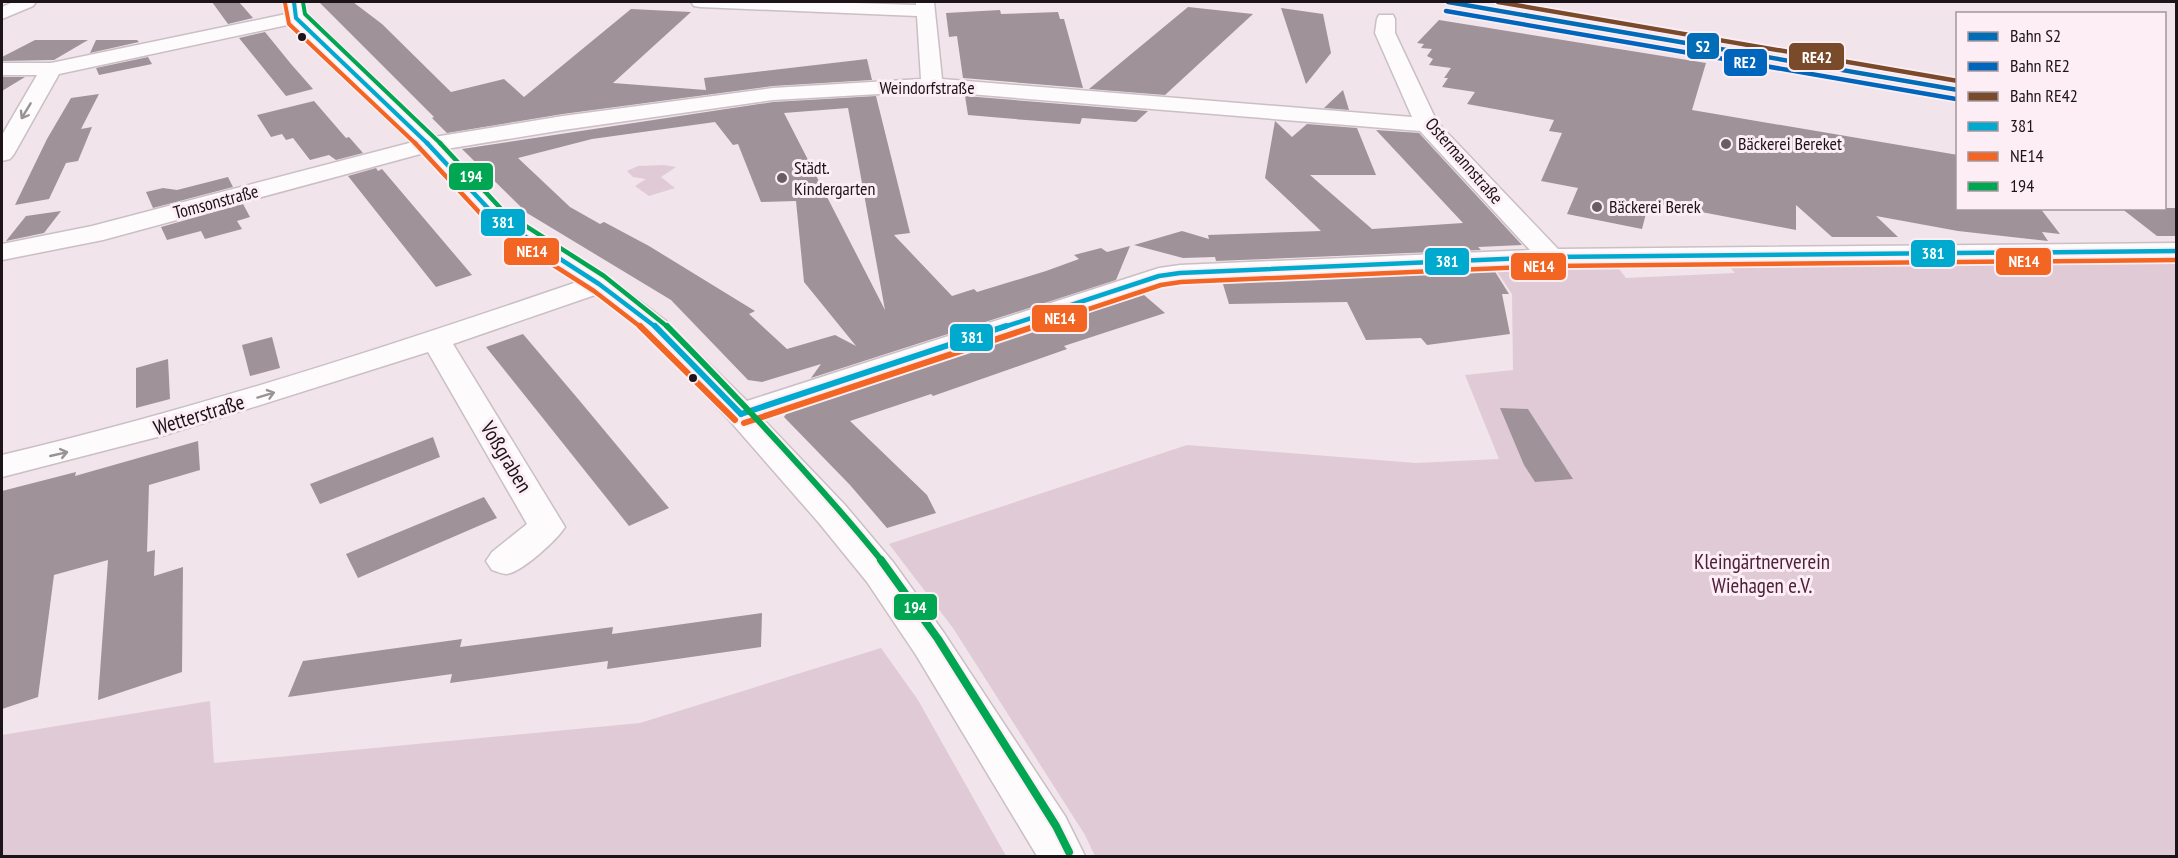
<svg xmlns="http://www.w3.org/2000/svg" width="2178" height="858" viewBox="0 0 2178 858" font-family="'PT Sans Narrow',sans-serif">
  <style>
    .green { fill: #e0cad5 }
    .building { fill: #9f9399; fill-rule: evenodd }
    .lines { fill: none; stroke-linecap: round; stroke-linejoin: round }
    .minor-casing { stroke: #cabfc5; stroke-width: 3 }
    .minor { fill: #fdfbfc; fill-rule: evenodd }
    .bus-1-far2-casing { stroke: #fdeef6; stroke-width: 7 }
    .bus-1-far1-casing { stroke: #fdeef6; stroke-width: 8 }
    .bus-1-casing { stroke: #fdeef6; stroke-width: 10 }
    .bus-2-far2-casing { stroke: #fdeef6; stroke-width: 7 }
    .bus-2-far1-casing { stroke: #fdeef6; stroke-width: 8 }
    .bus-2-casing { stroke: #fdeef6; stroke-width: 10 }
    .bus-3-far3-casing { stroke: #fdeef6; stroke-width: 7 }
    .bus-3-far2-casing { stroke: #fdeef6; stroke-width: 8 }
    .bus-3-far1-casing { stroke: #fdeef6; stroke-width: 10 }
    .bus-3-casing { stroke: #fdeef6; stroke-width: 12 }
    .bus-1-far2 { stroke: #00a9ce; stroke-width: 4 }
    .bus-1-far1 { stroke: #00a9ce; stroke-width: 4.5 }
    .bus-1 { stroke: #00a9ce; stroke-width: 6 }
    .bus-2-far2 { stroke: #f26522; stroke-width: 4 }
    .bus-2-far1 { stroke: #f26522; stroke-width: 4.5 }
    .bus-2 { stroke: #f26522; stroke-width: 6 }
    .bus-3-far3 { stroke: #00a651; stroke-width: 4 }
    .bus-3-far2 { stroke: #00a651; stroke-width: 4.5 }
    .bus-3-far1 { stroke: #00a651; stroke-width: 6 }
    .bus-3 { stroke: #00a651; stroke-width: 8 }
    .rail-1-casing { stroke: #fdeef6; stroke-width: 8 }
    .rail-2-casing { stroke: #fdeef6; stroke-width: 8 }
    .rail-3-casing { stroke: #fdeef6; stroke-width: 8 }
    .rail-1 { stroke: #006db6; stroke-width: 4.5 }
    .rail-2 { stroke: #0065bd; stroke-width: 4.5 }
    .rail-3 { stroke: #7a4b2a; stroke-width: 4.5 }
    .oneway { stroke: #989395 }
    .bus-dot { fill: #1c1418; stroke: #fdeef6; stroke-width: 2 }
    .poi-dot { fill: #675d62; stroke: #fdeef6; stroke-width: 2 }
    .labels { text-anchor: middle; stroke-width: 6; stroke-linejoin: round; paint-order: stroke }
    .far-street-label { font-size: 18px; fill: #1c1418; stroke: #fdeef6 }
    .far-poi-label { font-size: 18px; fill: #1c1418; stroke: #fdeef6; text-anchor: start }
    .street-label { font-size: 21px; fill: #1c1418; stroke: #fdeef6 }
    .park-label { font-size: 21px; fill: #4d203b; stroke: #fdeef6 }
    .line-badge { stroke: #fdeef6; stroke-width: 2 }
    .badge-label { font-size: 16px; text-anchor: middle; font-weight: bold; fill: #fff }
  </style>
  <rect width="100%" height="100%" fill="#f1e4ea"/>
  <g class="green">
    <path d="M664 165 676 167 661 177 675 188 649 196 635 186 646 179 633 177 627 171 638 166Z"/>
    <path d="M2130 255H2176V856H1095L1085 835 953 628 889 544 1187 445 1416 463 1499 459 1465 375 1513 370 1512 294 1496 270 1617 266 1626 278 1735 273 1727 264Z"/>
    <path d="M881 648 918 700 1006 856H2V735L210 701 214 763 640 723Z"/>
  </g>
  <g class="building">
    <path d="M212 2H239L253 18 228 24Z"/>
    <path d="M319 2H353L382 24 451 92 504 79 524 97 631 9 691 12 613 83 706 90 704 78 867 59 872 80 773 86 563 114 447 133 432 118 434 117Z"/>
    <path d="M1188 7 1253 14 1165 95 1089 89Z"/>
    <path d="M1281 8 1323 14 1331 53 1306 84Z"/>
    <path d="M1000 10 1001 14 1058 12 1060 19H1064L1083 88 963 78 957 36 949 37 946 13Z"/>
    <path d="M1439 20 1706 63 1692 110 1958 155V208H2040L2060 234 2042 232 2048 241 1958 231 1876 216 1898 237H1832L1796 205V230L1649 202 1642 229 1567 214 1578 188 1541 181 1562 133 1549 131 1554 120 1467 104 1475 92 1442 87 1448 78H1444L1451 68 1429 65 1433 59 1427 56 1432 49 1421 48 1424 44 1417 43Z"/>
    <path d="M265 32 291 64 313 89 286 96 239 38Z"/>
    <path d="M35 40H88L54 60 2 61V57Z"/>
    <path d="M96 40H137L139 42 90 53Z"/>
    <path d="M148 57 152 64 99 75 96 68Z"/>
    <path d="M2 77H25L2 91Z"/>
    <path d="M1343 90 1349 110 1324 108Z"/>
    <path d="M99 94 81 129 92 127 78 161 66 163 49 199 15 205 47 139 71 98Z"/>
    <path d="M876 96 910 233 894 235 952 296 974 289 977 292 1046 271 1079 259 1074 255 1101 248 1107 252 1130 246 1116 280 811 378 821 364 762 382 748 380 671 300 527 213 462 149 773 102ZM848 108 858 161 885 310 784 113ZM715 122 733 145 738 144 761 202 796 201 804 282 856 346 835 335 787 349 749 314 755 311 649 246 604 222 600 224 570 207 518 158 592 139Z"/>
    <path d="M965 96 1148 111 1136 122 1082 118 1080 124 1026 120 968 115Z"/>
    <path d="M314 101 346 138 349 137 363 153 336 160 329 155 310 160 293 138 286 140 282 134 271 137 257 115Z"/>
    <path d="M1275 121 1292 137 1307 124 1357 128 1376 175H1310L1372 229 1463 223 1376 130 1419 133 1522 245 1478 247 1481 250 1216 261 1215 257 1183 258 1134 245 1182 231 1209 239 1208 235 1321 231 1265 178Z"/>
    <path d="M376 168 378 171 382 169 472 275 436 287 348 176Z"/>
    <path d="M228 177 233 187 153 208 146 192 163 188 177 190Z"/>
    <path d="M243 204 250 217 237 221 242 229 205 239 201 231 167 240 161 227Z"/>
    <path d="M2121 208H2176V236H2157Z"/>
    <path d="M61 211 44 233 6 241 26 216Z"/>
    <path d="M1494 270 1509 294H1502L1510 334 1427 345 1421 338 1366 340 1347 302 1229 304 1222 281Z"/>
    <path d="M1144 295 1165 313 1064 346 1067 349 933 396 931 394 850 421 927 495 936 513 887 528 850 485 784 417 787 412 1105 305 1104 308Z"/>
    <path d="M523 334 579 400 669 508 629 526 486 347Z"/>
    <path d="M272 337 280 368 250 376 242 345Z"/>
    <path d="M168 359 170 399 136 408V368Z"/>
    <path d="M1500 408 1528 409 1573 479 1535 482 1524 465Z"/>
    <path d="M433 437 440 457 320 504 310 484Z"/>
    <path d="M198 441 200 470 149 485 147 552 155 550 154 576 183 567 182 672 98 700 108 560 54 575 38 697 2 709V491L76 472 75 476Z"/>
    <path d="M484 497 497 518 358 578 346 554Z"/>
    <path d="M762 613 761 647 607 669 608 661 450 683 452 674 288 697 303 661 462 639 460 647 613 627 612 634Z"/>
  </g>
  <g class="lines">
    <defs>
      <g id="minor">
        <path d="M13 2H36L33 6 2 19V7Z"/>
        <path d="M285 2H303L305 16 434 137 563 116 773 88 921 79 917 16 700 7 694 6 691 2H825L916 5V2H934L942 79 1412 117 1375 33 1377 19 1379 15H1393L1395 19V33L1437 122 1558 249 2176 243V259L1551 265 1180 281 1163 284 1131 294 762 418 845 505 893 562 944 633 1065 816 1085 856H1037L916 655 867 582 819 523 730 421 646 333 595 295 453 344 565 527C557 540 521 573 506 574 502 574 496 571 492 570L486 561 492 552 527 524 428 352 165 435 2 477V455C197 409 387 347 577 282L489 224 424 153 103 240 2 260V244L92 226 413 142 292 24 59 74 14 154 10 159 2 161V135L37 75H2V63H51L286 14ZM932 91 1420 131 1530 250 1180 265 1159 268 747 401 666 321 609 278 507 214 446 149 563 130 773 100Z"/>
      </g>
    </defs>
    <use href="#minor" class="minor-casing"/>
    <use href="#minor" class="minor"/>
    <defs>
      <path id="bus-1-far2" d="M294 2 296 18 428 144"/>
      <g id="bus-1-far1">
        <path d="M427 143 498 219 599 284 657 328"/>
        <path d="M1001 328 1159 276 1180 273 1551 257 2176 251"/>
      </g>
      <g id="bus-1">
        <path d="M655 326 741 414"/>
        <path d="M741 414 1006 326"/>
      </g>
      <path id="bus-2-far2" d="M285 3 289 24 416 144"/>
      <g id="bus-2-far1">
        <path d="M415 143 492 226 594 291 642 328"/>
        <path d="M1032 328 1161 285 1181 282 1551 266 2176 260"/>
      </g>
      <g id="bus-2">
        <path d="M640 326 735 420"/>
        <path d="M744 423 1036 326"/>
      </g>
      <path id="bus-3-far3" d="M303 2 305 14 441 144"/>
      <path id="bus-3-far2" d="M440 143 504 212 604 276 669 328"/>
      <path id="bus-3-far1" d="M667 326C742 402 815 479 882 561"/>
      <path id="bus-3" d="M881 560 938 639 1056 826 1069 852"/>
    </defs>
    <use href="#bus-1-far2" class="bus-1-far2-casing"/>
    <use href="#bus-1-far1" class="bus-1-far1-casing"/>
    <use href="#bus-1" class="bus-1-casing"/>
    <use href="#bus-2-far2" class="bus-2-far2-casing"/>
    <use href="#bus-2-far1" class="bus-2-far1-casing"/>
    <use href="#bus-2" class="bus-2-casing"/>
    <use href="#bus-3-far3" class="bus-3-far3-casing"/>
    <use href="#bus-3-far2" class="bus-3-far2-casing"/>
    <use href="#bus-3-far1" class="bus-3-far1-casing"/>
    <use href="#bus-3" class="bus-3-casing"/>
    <use href="#bus-1-far2" class="bus-1-far2"/>
    <use href="#bus-1-far1" class="bus-1-far1"/>
    <use href="#bus-1" class="bus-1"/>
    <use href="#bus-2-far2" class="bus-2-far2"/>
    <use href="#bus-2-far1" class="bus-2-far1"/>
    <use href="#bus-2" class="bus-2"/>
    <use href="#bus-3-far3" class="bus-3-far3"/>
    <use href="#bus-3-far2" class="bus-3-far2"/>
    <use href="#bus-3-far1" class="bus-3-far1"/>
    <use href="#bus-3" class="bus-3"/>
    <defs>
      <path id="rail-1" d="M1448 2 1958 90"/>
      <path id="rail-2" d="M1446 11 1956 99"/>
      <path id="rail-3" d="M1498 2 1958 81"/>
    </defs>
    <use href="#rail-1" class="rail-1-casing"/>
    <use href="#rail-2" class="rail-2-casing"/>
    <use href="#rail-3" class="rail-3-casing"/>
    <use href="#rail-1" class="rail-1"/>
    <use href="#rail-2" class="rail-2"/>
    <use href="#rail-3" class="rail-3"/>
  </g>
  <defs><path id="oneway-shaft" d="M-6 0H5M1.5-3L5.5 0L1.5 3" fill="none" stroke-width="1.6" stroke-linecap="round" stroke-linejoin="round" transform="scale(1.5)"/></defs>
  <g class="oneway">
    <use href="#oneway-shaft" transform="translate(26 111) rotate(121)"/>
    <use href="#oneway-shaft" transform="translate(266 395) rotate(-17)"/>
    <use href="#oneway-shaft" transform="translate(59 454) rotate(-13)"/>
  </g>
  <g class="bus-dot">
    <circle cx="302" cy="37" r="5"/>
    <circle cx="693" cy="378" r="5"/>
  </g>
  <g class="poi-dot">
    <circle cx="1726" cy="144" r="6"/>
    <circle cx="782" cy="178" r="6"/>
    <circle cx="1597" cy="207" r="6"/>
  </g>
  <g class="labels">
    <g class="far-street-label">
      <text x="927" y="94">Weindorfstraße</text>
      <text transform="translate(1464 161) rotate(49)" y="6">Ostermannstraße</text>
      <text transform="translate(216 202) rotate(-15)" y="6">Tomsonstraße</text>
    </g>
    <g class="far-poi-label">
      <text x="1738" y="150">Bäckerei Bereket</text>
      <text x="794" y="174">Städt.<tspan x="794" dy="21">Kindergarten</tspan></text>
      <text x="1609" y="213">Bäckerei Berek</text>
    </g>
    <g class="street-label">
      <text transform="translate(199 415) rotate(-17)" y="7">Wetterstraße</text>
      <text transform="translate(506 457) rotate(59)" y="7">Voßgraben</text>
    </g>
    <g class="park-label">
      <text x="1762" y="569">Kleingärtnerverein<tspan x="1762" dy="24">Wiehagen e.V.</tspan></text>
    </g>
  </g>
  <g class="line-badge">
    <rect x="1686" y="32" width="34" height="28" rx="6" fill="#006db6"/>
    <rect x="1788" y="42" width="57" height="29" rx="6" fill="#7a4b2a"/>
    <rect x="1723" y="48" width="45" height="29" rx="6" fill="#0065bd"/>
    <rect x="448" y="162" width="46" height="29" rx="6" fill="#00a651"/>
    <rect x="480" y="208" width="46" height="29" rx="6" fill="#00a9ce"/>
    <rect x="503" y="237" width="57" height="29" rx="6" fill="#f26522"/>
    <rect x="1910" y="239" width="46" height="29" rx="6" fill="#00a9ce"/>
    <rect x="1995" y="247" width="57" height="29" rx="6" fill="#f26522"/>
    <rect x="1424" y="247" width="46" height="29" rx="6" fill="#00a9ce"/>
    <rect x="1510" y="252" width="57" height="29" rx="6" fill="#f26522"/>
    <rect x="1031" y="304" width="57" height="29" rx="6" fill="#f26522"/>
    <rect x="949" y="323" width="45" height="29" rx="6" fill="#00a9ce"/>
    <rect x="893" y="593" width="45" height="28" rx="6" fill="#00a651"/>
  </g>
  <g class="badge-label">
    <text x="1703" y="52">S2</text>
    <text x="1817" y="63">RE42</text>
    <text x="1745" y="68">RE2</text>
    <text x="471" y="182">194</text>
    <text x="503" y="228">381</text>
    <text x="532" y="257">NE14</text>
    <text x="1933" y="259">381</text>
    <text x="2024" y="267">NE14</text>
    <text x="1447" y="267">381</text>
    <text x="1539" y="272">NE14</text>
    <text x="1060" y="324">NE14</text>
    <text x="972" y="343">381</text>
    <text x="915" y="613">194</text>
  </g>
  <rect width="2178" height="858" fill="none" stroke="#1c1418" stroke-width="6"/>
  <rect x="1956" y="12" width="210" height="198" fill="#fdeef6" stroke="#a3979d" stroke-width="1.5"/>
  <rect x="1968" y="32" width="30" height="9" fill="#006db6" stroke="#a3979d" stroke-width="1.5"/>
  <text x="2010" y="42" font-size="18" fill="#1c1418">Bahn S2</text>
  <rect x="1968" y="62" width="30" height="9" fill="#0065bd" stroke="#a3979d" stroke-width="1.5"/>
  <text x="2010" y="72" font-size="18" fill="#1c1418">Bahn RE2</text>
  <rect x="1968" y="92" width="30" height="9" fill="#7a4b2a" stroke="#a3979d" stroke-width="1.5"/>
  <text x="2010" y="102" font-size="18" fill="#1c1418">Bahn RE42</text>
  <rect x="1968" y="122" width="30" height="9" fill="#00a9ce" stroke="#a3979d" stroke-width="1.5"/>
  <text x="2010" y="132" font-size="18" fill="#1c1418">381</text>
  <rect x="1968" y="152" width="30" height="9" fill="#f26522" stroke="#a3979d" stroke-width="1.5"/>
  <text x="2010" y="162" font-size="18" fill="#1c1418">NE14</text>
  <rect x="1968" y="182" width="30" height="9" fill="#00a651" stroke="#a3979d" stroke-width="1.5"/>
  <text x="2010" y="192" font-size="18" fill="#1c1418">194</text>
</svg>
